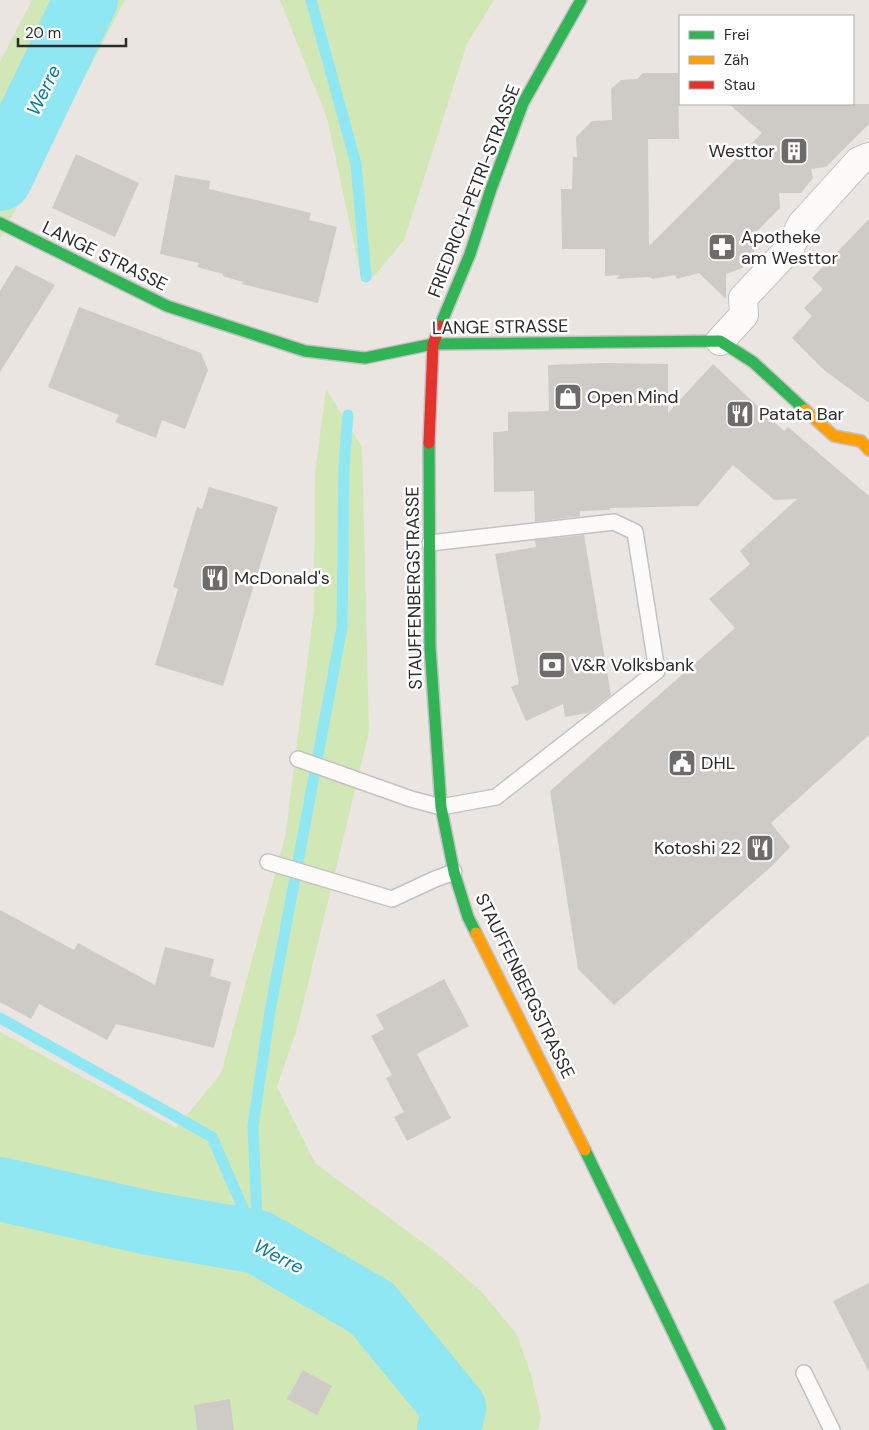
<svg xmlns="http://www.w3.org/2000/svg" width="869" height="1430" viewBox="0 0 869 1430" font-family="'DM Sans',sans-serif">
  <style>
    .grass { fill: #d2e7b6 }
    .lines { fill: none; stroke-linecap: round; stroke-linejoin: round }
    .stream { stroke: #8ee7f2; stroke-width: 11 }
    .river { stroke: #8ee7f2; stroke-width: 64 }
    .building { fill: #cecbc7 }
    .lane-casing { stroke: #c3c2c2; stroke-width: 18 }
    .street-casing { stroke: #c3c2c2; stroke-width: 30 }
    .fast-casing { stroke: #c3c2c2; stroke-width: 14 }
    .slow-casing { stroke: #c3c2c2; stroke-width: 14 }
    .jam-casing { stroke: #c3c2c2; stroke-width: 14 }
    .lane { stroke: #fcfbfa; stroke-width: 15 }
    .street { stroke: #fcfbfa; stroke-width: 28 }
    .fast { stroke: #30b455; stroke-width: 11 }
    .slow { stroke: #ff9f0a; stroke-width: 11 }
    .jam { stroke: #e5322d; stroke-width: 11 }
    .labels { text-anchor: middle; stroke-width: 5; stroke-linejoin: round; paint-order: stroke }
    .poi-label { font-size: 18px; fill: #2b2b2b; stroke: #fff; text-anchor: start }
    .street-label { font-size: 18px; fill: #2b2b2b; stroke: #fff }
    .water-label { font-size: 19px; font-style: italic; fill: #047d9a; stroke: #fff }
  </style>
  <rect width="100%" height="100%" fill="#eae5e0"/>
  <g class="grass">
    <path d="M32 0H125L0 239V62Z"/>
    <path d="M280 0H494L467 44 404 240 375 275 362 281 327 118Z"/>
    <path d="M326 389 362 447 369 732 297 1029 277 1087 315 1163 437 1253 480 1290 516 1333 531 1374 541 1418 538 1430H0V1032L176 1128 221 1074 285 838 314 609 315 474Z"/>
  </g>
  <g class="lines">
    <g class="stream">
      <path d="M311 0 356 164 366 277"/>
      <path d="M0 1018 212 1137 255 1236"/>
      <path d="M258 1242 253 1126 270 1011 342 627 344 466 348 415"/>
    </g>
    <g class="river">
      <path d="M0 179 86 0"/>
      <path d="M0 1189 149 1223 258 1242 372 1308 454 1408 449 1430"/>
    </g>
  </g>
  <g class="building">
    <path d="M643 73H678L679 139H648L649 246 762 133 729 104H869V124L826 167 811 169 813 178 801 193H779L780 208 753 235 760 242 754 248V253L742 268 726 274V299L699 273 677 279 675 275 652 279 650 277 616 279 620 275 605 276V249H562L561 189H572L573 157H577L576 137 592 121 612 120 611 89 621 80 637 79Z"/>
    <path d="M76 154 139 183 115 237 52 208Z"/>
    <path d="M175 175 210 181 209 189 311 213 309 220 337 227 318 303 242 284 243 282 223 276V274L197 267 199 263 160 254Z"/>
    <path d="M869 219V403L824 370 792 338 812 316 804 308 823 289 812 278Z"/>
    <path d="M16 265 55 285 0 372V291Z"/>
    <path d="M79 307 201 353 208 370 185 429 162 420 156 438 115 422 119 415 48 387Z"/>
    <path d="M605 363 668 364V413L713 364 784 431 788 427 869 496V735L771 823 790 847 773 865 614 1005 578 969 550 791 735 628 709 599 750 564 740 551 797 499 774 500 733 465 698 506 610 508V510L580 511V516L535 522 534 491 494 492 493 432 508 431V412L549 411 548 365Z"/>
    <path d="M209 487 278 507 223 686 155 665 178 589 173 587 197 507 202 509Z"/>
    <path d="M584 535 611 695 588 713 565 717 563 704 526 721 511 687 519 684 495 554 536 547 535 540Z"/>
    <path d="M0 910 74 950 78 943 155 985 165 947 214 959 210 976 231 982 214 1048 116 1024 107 1040 39 1004 31 1019 0 1002Z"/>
    <path d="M444 979 469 1026 417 1054 451 1118 407 1141 394 1117 404 1112 386 1078 392 1075 371 1036 384 1029 376 1015Z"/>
    <path d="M869 1283V1372L833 1301Z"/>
    <path d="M303 1370 332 1386 317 1415 287 1399Z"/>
    <path d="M230 1399 234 1430H197L194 1405Z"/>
  </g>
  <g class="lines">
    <defs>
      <g id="lane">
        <path d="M298 759 411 799 441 807 496 797 657 671 635 532 614 522 430 543"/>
        <path d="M268 862 392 899 435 879 454 872"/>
        <path d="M804 1373 832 1430"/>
      </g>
      <path id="street" d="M720 341 744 315 743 298 790 248 801 225 859 161 869 157"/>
      <g id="fast">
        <path d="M0 223 167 306 305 351 365 358 433 344"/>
        <path d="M440 326 470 254 491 189 523 103 581 0"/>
        <path d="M433 344 720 341 753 362 805 410"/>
        <path d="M429 443 430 647 441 807 454 872 468 917 476 933"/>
        <path d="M585 1150 720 1430"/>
      </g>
      <g id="slow">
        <path d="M805 410 834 436 861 441 869 450"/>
        <path d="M476 933 585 1150"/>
      </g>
      <path id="jam" d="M429 443 433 344 440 326"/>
    </defs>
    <use href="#lane" class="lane-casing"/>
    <use href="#street" class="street-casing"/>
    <use href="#fast" class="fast-casing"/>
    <use href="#slow" class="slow-casing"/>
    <use href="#jam" class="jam-casing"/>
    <use href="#lane" class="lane"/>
    <use href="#street" class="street"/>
    <use href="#fast" class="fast"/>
    <use href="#slow" class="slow"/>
    <use href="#jam" class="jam"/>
  </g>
  <defs>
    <symbol id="building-square" viewBox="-11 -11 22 22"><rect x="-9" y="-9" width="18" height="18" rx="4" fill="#6e6c6a" stroke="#fff"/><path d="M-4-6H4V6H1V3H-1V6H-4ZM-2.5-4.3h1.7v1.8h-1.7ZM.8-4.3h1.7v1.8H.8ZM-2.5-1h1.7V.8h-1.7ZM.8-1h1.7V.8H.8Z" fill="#fff"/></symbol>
    <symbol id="pharmacy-square" viewBox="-11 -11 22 22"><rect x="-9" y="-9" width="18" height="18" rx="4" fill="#6e6c6a" stroke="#fff"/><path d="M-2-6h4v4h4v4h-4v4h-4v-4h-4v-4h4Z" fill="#fff"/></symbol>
    <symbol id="shop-square" viewBox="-11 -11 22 22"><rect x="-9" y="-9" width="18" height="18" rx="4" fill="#6e6c6a" stroke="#fff"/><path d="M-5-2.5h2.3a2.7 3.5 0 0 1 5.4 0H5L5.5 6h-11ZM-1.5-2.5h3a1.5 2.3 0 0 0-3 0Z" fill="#fff"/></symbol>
    <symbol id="restaurant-square" viewBox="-11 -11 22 22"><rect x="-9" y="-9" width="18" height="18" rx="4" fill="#6e6c6a" stroke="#fff"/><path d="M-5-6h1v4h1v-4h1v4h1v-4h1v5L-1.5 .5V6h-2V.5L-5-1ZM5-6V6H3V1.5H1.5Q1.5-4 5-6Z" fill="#fff"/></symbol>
    <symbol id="bank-square" viewBox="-11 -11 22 22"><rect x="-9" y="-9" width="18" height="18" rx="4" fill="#6e6c6a" stroke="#fff"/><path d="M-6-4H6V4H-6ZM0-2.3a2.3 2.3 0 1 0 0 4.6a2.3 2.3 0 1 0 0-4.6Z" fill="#fff"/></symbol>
    <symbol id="civic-square" viewBox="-11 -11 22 22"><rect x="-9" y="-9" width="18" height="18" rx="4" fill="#6e6c6a" stroke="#fff"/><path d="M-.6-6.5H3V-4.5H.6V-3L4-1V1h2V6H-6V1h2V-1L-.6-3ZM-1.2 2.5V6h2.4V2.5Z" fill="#fff"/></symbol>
  </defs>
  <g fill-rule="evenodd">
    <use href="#building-square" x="778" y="135" width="32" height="32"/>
    <use href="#pharmacy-square" x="706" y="231" width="32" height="32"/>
    <use href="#shop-square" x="552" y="381" width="32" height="32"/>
    <use href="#restaurant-square" x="724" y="398" width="32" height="32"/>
    <use href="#restaurant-square" x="199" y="562" width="32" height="32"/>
    <use href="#bank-square" x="536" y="649" width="32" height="32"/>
    <use href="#civic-square" x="666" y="747" width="32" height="32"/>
    <use href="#restaurant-square" x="744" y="832" width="32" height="32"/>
  </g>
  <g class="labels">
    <g class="poi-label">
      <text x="775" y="157" text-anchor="end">Westtor</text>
      <text x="741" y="243">Apotheke<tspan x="741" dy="21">am Westtor</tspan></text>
      <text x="587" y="403">Open Mind</text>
      <text x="759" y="420">Patata Bar</text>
      <text x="234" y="584">McDonald's</text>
      <text x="571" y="671">V&amp;R Volksbank</text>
      <text x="701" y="769">DHL</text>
      <text x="741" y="854" text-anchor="end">Kotoshi 22</text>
    </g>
    <g class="street-label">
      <text transform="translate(474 191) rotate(-69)" y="6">FRIEDRICH-PETRI-STRASSE</text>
      <text transform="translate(105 256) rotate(26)" y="6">LANGE STRASSE</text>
      <text transform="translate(500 327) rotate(-1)" y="6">LANGE STRASSE</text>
      <text transform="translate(414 588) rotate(-91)" y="6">STAUFFENBERGSTRASSE</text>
      <text transform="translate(525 986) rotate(64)" y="6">STAUFFENBERGSTRASSE</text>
    </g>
    <g class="water-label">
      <text transform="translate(43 90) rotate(-64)" y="7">Werre</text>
      <text transform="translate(279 1256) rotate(27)" y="7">Werre</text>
    </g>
  </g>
  <rect x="679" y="15" width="175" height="90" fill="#ffffff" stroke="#aaaaaa"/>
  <rect x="689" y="31" width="25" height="8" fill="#30b455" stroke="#aaaaaa"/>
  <text x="724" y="40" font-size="15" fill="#2b2b2b">Frei</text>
  <rect x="689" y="56" width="25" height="8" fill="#ff9f0a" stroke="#aaaaaa"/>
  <text x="724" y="65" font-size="15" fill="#2b2b2b">Zäh</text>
  <rect x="689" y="81" width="25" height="8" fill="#e5322d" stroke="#aaaaaa"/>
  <text x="724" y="90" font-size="15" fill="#2b2b2b">Stau</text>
  <path d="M18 38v8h108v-8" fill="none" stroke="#2b2b2b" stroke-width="2.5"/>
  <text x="25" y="38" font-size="15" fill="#2b2b2b" stroke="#ffffff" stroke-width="4" paint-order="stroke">20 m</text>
</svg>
